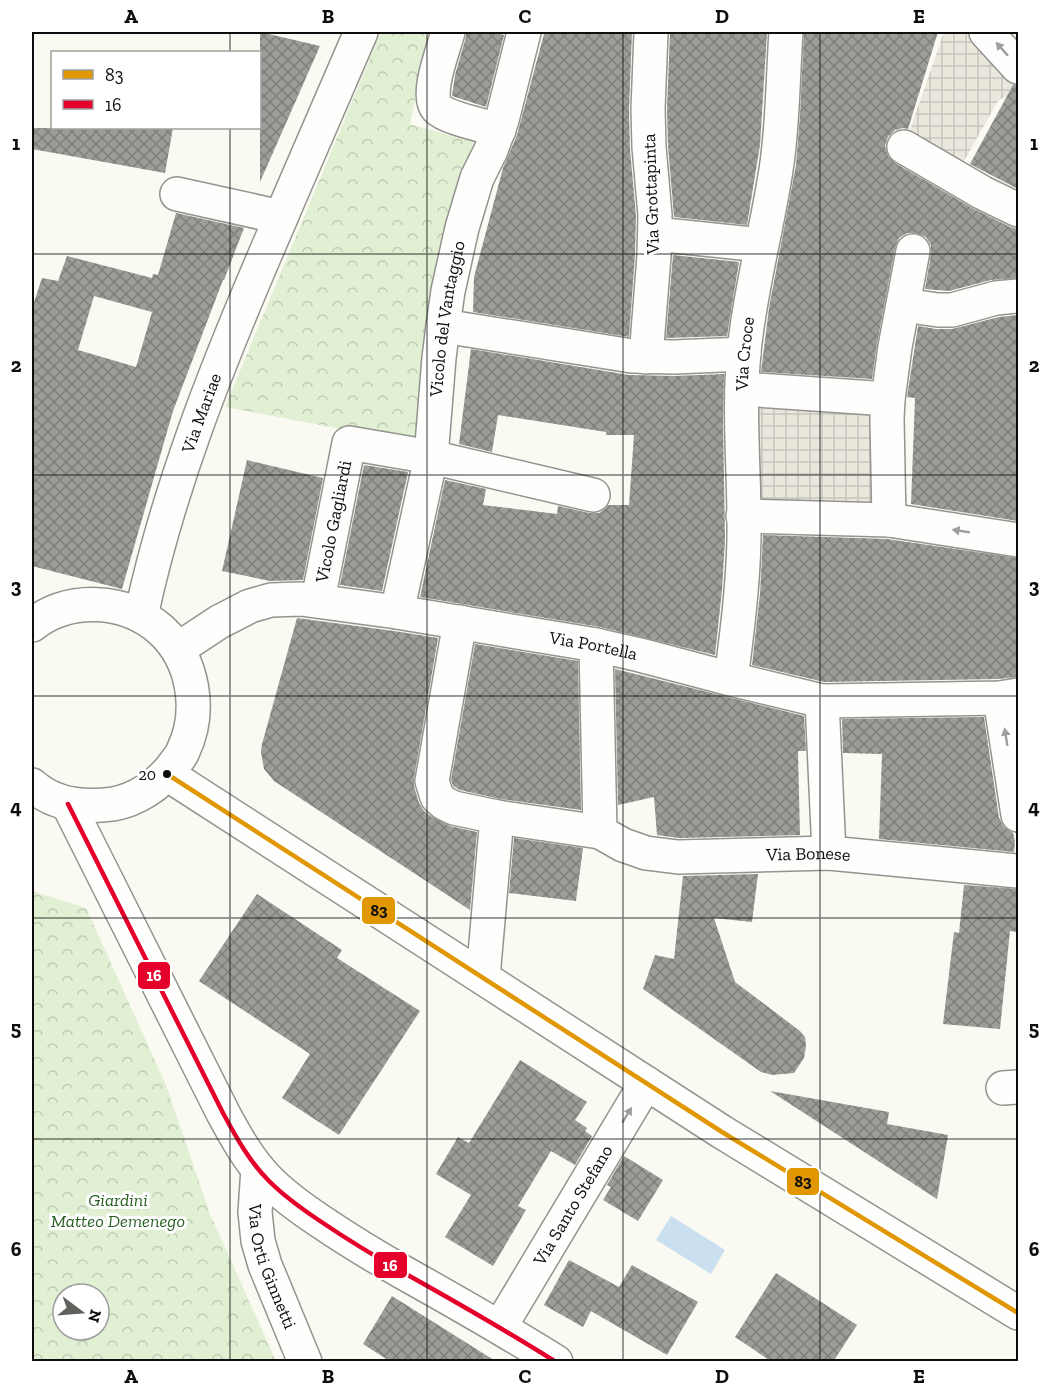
<svg xmlns="http://www.w3.org/2000/svg" width="1050" height="1393" viewBox="0 0 1050 1393" font-family="'Zilla Slab',serif">
  <style>
    .park { fill: url(#park-crowns); fill-rule: evenodd }
    .plaza { fill: url(#plaza-grid) }
    .water { fill: #cae0f1 }
    .building { fill: url(#building-cross-hatch); fill-rule: evenodd }
    .lines { fill: none; stroke-linecap: round; stroke-linejoin: round }
    .minor-casing { stroke: #949390; stroke-width: 36 }
    .minor { stroke: #fefefd; stroke-width: 33 }
    .bus-1-casing { stroke: #fff; stroke-width: 9 }
    .bus-2-casing { stroke: #fff; stroke-width: 9 }
    .bus-1 { stroke: #e09701; stroke-width: 4.5 }
    .bus-2 { stroke: #e4002b; stroke-width: 4.5 }
    .oneway { fill: #9e9e9d }
    .grid { fill: none; stroke: #0d0d0d; stroke-width: 1.5; stroke-opacity: 0.55 }
    .bus-dot { fill: #0d0d0d; stroke: #fff; stroke-width: 2 }
    .labels { text-anchor: middle; stroke-width: 6; stroke-linejoin: round; paint-order: stroke }
    .bus-label { font-size: 16px; fill: #0d0d0d; stroke: #fff; text-anchor: end }
    .street-label { font-size: 18px; fill: #0d0d0d; stroke: #fff }
    .park-label { font-size: 18px; font-style: italic; fill: #285f22; stroke: #fff }
    .line-badge { stroke: #fff; stroke-width: 2 }
    .badge-label { font-size: 16px; text-anchor: middle; font-weight: bold; fill: #fff }
    .pale-badge-label { font-size: 16px; text-anchor: middle; font-weight: bold; fill: #111 }
    .neatline { fill: none; stroke: #0d0d0d; stroke-width: 2 }
    .grid-label { font-size: 20px; text-anchor: middle; font-weight: bold; fill: #0d0d0d }
  </style>
  <defs>
    <pattern id="park-crowns" width="20" height="18" patternUnits="userSpaceOnUse" patternTransform="scale(1.5)"><rect width="20" height="18" fill="#e1efd3"/><path d="M2 6a3 3 0 1 1 6 0M12 15a3 3 0 1 1 6 0" fill="none" stroke="#c0ccb4"/></pattern>
    <pattern id="plaza-grid" width="8" height="8" patternUnits="userSpaceOnUse" patternTransform="scale(1.5)"><rect width="8" height="8" fill="#eae8dd"/><path d="M0 4h8M4 0v8" fill="none" stroke="#c8c6bc"/></pattern>
    <pattern id="building-cross-hatch" width="8" height="8" patternUnits="userSpaceOnUse" patternTransform="scale(1.5)"><rect width="8" height="8" fill="#9d9c98"/><path d="M0 0l8 8M0 8l8-8" fill="none" stroke="#7e7e7a"/></pattern>
  </defs>
  <rect width="100%" height="100%" fill="#faf9f2"/>
  <g class="park">
    <path d="M381 32H410L428 35 410 124 480 144 421 444 225 407Z"/>
    <path d="M32 891 86 908 166 1085 210 1214 276 1361H32ZM63 1294H99V1330H63Z"/>
  </g>
  <g class="plaza">
    <path d="M944 32H986L1018 67V89L998 101 955 177 904 147Z"/>
    <path d="M742 389 888 399 889 520 743 516Z"/>
  </g>
  <path class="water" d="M671 1216 725 1250 711 1274 656 1240Z"/>
  <g class="building">
    <path d="M260 32 320 46 260 182Z"/>
    <path d="M466 32H491L504 35 486 107 452 96 455 75 466 37Z"/>
    <path d="M586 32H632L629 110 630 149 636 216 635 255 629 337 473 312 474 277 503 168 517 135 544 34 586 33Z"/>
    <path d="M670 32H767L760 145 747 225 674 217 668 146 667 109Z"/>
    <path d="M804 32H938L908 129 903 128 895 130 888 137 885 146 888 156 895 163 974 209 1010 227 1018 229V278L991 280 949 291 925 289 931 254V245L926 237 916 233H907L899 238 895 248 877 344 872 379 761 372 769 308 796 165 800 115Z"/>
    <path d="M1013 85H1018V189L970 164Z"/>
    <path d="M32 128H173L165 173 32 149Z"/>
    <path d="M176 213 244 228 224 280H223L173 411 122 589 32 566V308L42 278 58 281 67 256 152 278 153 274 158 275ZM94 296 152 312 136 367 78 350Z"/>
    <path d="M673 255 739 262 727 336 666 338Z"/>
    <path d="M1018 315V521L911 504 915 398 907 397 918 326 936 329H952L999 317Z"/>
    <path d="M471 349 629 375 674 376 724 374 723 422 725 539 722 590 715 655 600 627 420 597 445 480 486 489 483 505 557 514 558 506 589 513H599L606 508 608 505H629L634 435H606V432L498 415 492 452 459 444Z"/>
    <path d="M247 460 323 478 303 580 270 581 222 571Z"/>
    <path d="M364 465 408 472 382 591 340 585Z"/>
    <path d="M763 535 887 539 1018 558V677L998 679 824 682 752 665 760 594Z"/>
    <path d="M297 618 394 631 438 638 414 778V786L419 803 424 811 432 817 450 826 477 832 470 910 274 781 264 769 261 752 262 744Z"/>
    <path d="M475 644 578 661 581 810 500 799 460 790 453 786 451 780Z"/>
    <path d="M615 669 804 716 806 751H798L800 835 679 838 657 835 654 797 618 805Z"/>
    <path d="M984 717 999 818 1004 827 1013 833 1015 841 1014 852 879 839 882 754 843 753 842 719Z"/>
    <path d="M514 838 583 848 576 901 509 893Z"/>
    <path d="M758 874 752 922 714 918 735 982 800 1031 805 1037 806 1046 804 1058 794 1073 772 1075 761 1072 643 989 655 955 674 959 683 876Z"/>
    <path d="M964 885 1018 889V932L1010 931 1000 1029 943 1024 954 932 959 933Z"/>
    <path d="M257 894 342 950 337 958 420 1011 339 1135 282 1098 310 1054 199 981Z"/>
    <path d="M520 1060 587 1102 575 1120 587 1128 585 1131 592 1136 575 1165 551 1151 518 1206 526 1210 493 1266 445 1237 471 1195 436 1174 458 1137 469 1143Z"/>
    <path d="M770 1091 889 1112 887 1124 948 1135 937 1199Z"/>
    <path d="M624 1156 663 1180 638 1221 603 1200 611 1187 607 1185Z"/>
    <path d="M569 1260 619 1287 632 1265 698 1302 667 1355 591 1311 583 1327 544 1305Z"/>
    <path d="M776 1273 857 1325 833 1362H772L735 1337Z"/>
    <path d="M392 1296 497 1362H391L363 1344Z"/>
  </g>
  <g class="lines">
    <defs>
      <g id="minor">
        <path d="M448 32C444 48 425 95 437 108 446 118 485 126 499 130"/>
        <path d="M986 32 1018 67"/>
        <path d="M904 147 983 193 1018 210"/>
        <path d="M177 194 281 217"/>
        <path d="M655 234 761 245"/>
        <path d="M903 305 938 310H952L996 298 1018 296"/>
        <path d="M443 326 632 356 674 357 744 354"/>
        <path d="M646 357 654 256 655 215 649 147 648 109 651 32"/>
        <path d="M742 389 888 399 887 419 889 520 743 516"/>
        <path d="M888 399 895 347 913 251"/>
        <path d="M889 520 1018 540"/>
        <path id="s1" d="M318 600 349 443 431 457 593 495"/>
        <path id="s2" d="M397 612 431 457 439 358 443 326 448 291 462 228 477 178 491 150 502 120 524 32"/>
        <path id="s3" d="M141 616C168 489 216 369 267 250 298 177 330 104 361 32"/>
        <path id="s4" d="M460 622 432 781 437 797 444 803 454 808 497 817 600 832 623 845 646 853 678 857 829 853 1018 871"/>
        <path d="M32 625C69 596 125 598 161 630 194 660 202 712 183 751 181 757 176 761 173 766 159 785 136 800 113 804 84 808 54 805 32 785"/>
        <path d="M596 645 600 832"/>
        <path id="s5" d="M178 649 219 622 250 606 271 600 301 599 397 612 596 645 640 655 731 679 822 701 1000 698 1018 695"/>
        <path id="s6" d="M731 679C737 633 743 586 744 539 745 477 738 414 744 352 750 288 768 227 777 163 783 120 783 75 786 32"/>
        <path d="M1000 698 1018 815"/>
        <path d="M822 701 829 853"/>
        <path d="M167 774 722 1132 1018 1313"/>
        <path d="M68 804 223 1113C236 1137 249 1161 269 1181 284 1196 302 1209 320 1221 348 1240 376 1257 406 1274 456 1302 507 1331 556 1362"/>
        <path d="M483 977 497 817"/>
        <path d="M1003 1088 1018 1087"/>
        <path id="s7" d="M258 1169 255 1212 258 1241 265 1265 305 1362"/>
        <path id="s8" d="M500 1327 646 1083"/>
      </g>
    </defs>
    <use href="#minor" class="minor-casing"/>
    <use href="#minor" class="minor"/>
    <defs>
      <path id="bus-1" d="M167 774 722 1132 1018 1313"/>
      <path id="bus-2" d="M68 804 223 1113C236 1137 249 1161 269 1181 284 1196 302 1209 320 1221 348 1240 376 1257 406 1274 456 1302 507 1331 556 1362"/>
    </defs>
    <use href="#bus-1" class="bus-1-casing"/>
    <use href="#bus-2" class="bus-2-casing"/>
    <use href="#bus-1" class="bus-1"/>
    <use href="#bus-2" class="bus-2"/>
  </g>
  <defs><path id="oneway-solid" d="M-6-.8H1V-3.2L6.5 0L1 3.2V.8H-6Z" transform="scale(1.5)"/></defs>
  <g class="oneway">
    <use href="#oneway-solid" transform="translate(1002 49) rotate(-132)"/>
    <use href="#oneway-solid" transform="translate(961 531) rotate(-171)"/>
    <use href="#oneway-solid" transform="translate(1006 737) rotate(-99)"/>
    <use href="#oneway-solid" transform="translate(627 1115) rotate(-59)"/>
  </g>
  <path class="grid" d="M230 32V52M427 32V1362M623 32V1362M820 32V1362M230 128V1362M32 254H1018M32 475H1018M32 696H1018M32 918H1018M32 1139H1018"/>
  <circle class="bus-dot" cx="167" cy="774" r="5"/>
  <g class="labels">
    <g class="bus-label">
      <text x="156" y="780">20</text>
    </g>
    <g class="street-label">
      <text transform="translate(651 194) rotate(-92)" y="6">Via Grottapinta</text>
      <text dy="6" stroke="none"><textPath href="#s2" startOffset="298">Vicolo del Vantaggio</textPath></text>
      <text dy="6" stroke="none"><textPath href="#s6" startOffset="326">Via Croce</textPath></text>
      <text dy="6" stroke="none"><textPath href="#s3" startOffset="212">Via Mariae</textPath></text>
      <text dy="6" stroke="none"><textPath href="#s1" startOffset="80">Vicolo Gagliardi</textPath></text>
      <text dy="6" stroke="none"><textPath href="#s5" startOffset="432">Via Portella</textPath></text>
      <text dy="6" stroke="none"><textPath href="#s4" startOffset="560">Via Bonese</textPath></text>
      <text dy="6" stroke="none"><textPath href="#s8" startOffset="142">Via Santo Stefano</textPath></text>
      <text dy="6" stroke="none"><textPath href="#s7" startOffset="100">Via Orti Ginnetti</textPath></text>
    </g>
    <g class="park-label">
      <text x="118" y="1206">Giardini<tspan x="118" dy="21">Matteo Demenego</tspan></text>
    </g>
  </g>
  <g class="line-badge">
    <rect x="361" y="896" width="35" height="29" rx="6" fill="#e09701"/>
    <rect x="137" y="961" width="34" height="29" rx="6" fill="#e4002b"/>
    <rect x="786" y="1167" width="34" height="29" rx="6" fill="#e09701"/>
    <rect x="373" y="1251" width="35" height="28" rx="6" fill="#e4002b"/>
  </g>
  <g class="badge-label">
    <text x="154" y="981">16</text>
    <text x="390" y="1271">16</text>
  </g>
  <g class="pale-badge-label">
    <text x="379" y="916">83</text>
    <text x="803" y="1187">83</text>
  </g>
  <rect width="1050" height="1393" fill="none" stroke="#ffffff" stroke-width="66"/>
  <rect x="51" y="51" width="210" height="78" fill="#ffffff" stroke="#9e9e9e" stroke-width="1.5"/>
  <rect x="63" y="70" width="30" height="9" fill="#e09701" stroke="#9e9e9e" stroke-width="1.5"/>
  <text x="105" y="81" font-size="18" fill="#0d0d0d">83</text>
  <rect x="63" y="100" width="30" height="9" fill="#e4002b" stroke="#9e9e9e" stroke-width="1.5"/>
  <text x="105" y="111" font-size="18" fill="#0d0d0d">16</text>
  <g transform="translate(81 1312) rotate(106)"><circle r="28" fill="#ffffff" stroke="#9e9e9e" stroke-width="1.5"/>
  <path d="M0-4.5L10 22L0 15L-10 22Z" fill="#60605d"/>
  <text y="-9" font-size="16" font-weight="bold" text-anchor="middle" fill="#0d0d0d">N</text>
  </g>
  <rect x="33" y="33" width="984" height="1327" class="neatline"/>
  <g class="grid-label">
    <text x="131" y="23">A</text>
    <text x="328" y="23">B</text>
    <text x="525" y="23">C</text>
    <text x="722" y="23">D</text>
    <text x="919" y="23">E</text>
    <text x="16" y="150">1</text>
    <text x="1034" y="150">1</text>
    <text x="16" y="372">2</text>
    <text x="1034" y="372">2</text>
    <text x="16" y="593">3</text>
    <text x="1034" y="593">3</text>
    <text x="16" y="814">4</text>
    <text x="1034" y="814">4</text>
    <text x="16" y="1035">5</text>
    <text x="1034" y="1035">5</text>
    <text x="16" y="1256">6</text>
    <text x="1034" y="1256">6</text>
    <text x="131" y="1383">A</text>
    <text x="328" y="1383">B</text>
    <text x="525" y="1383">C</text>
    <text x="722" y="1383">D</text>
    <text x="919" y="1383">E</text>
  </g>
</svg>
